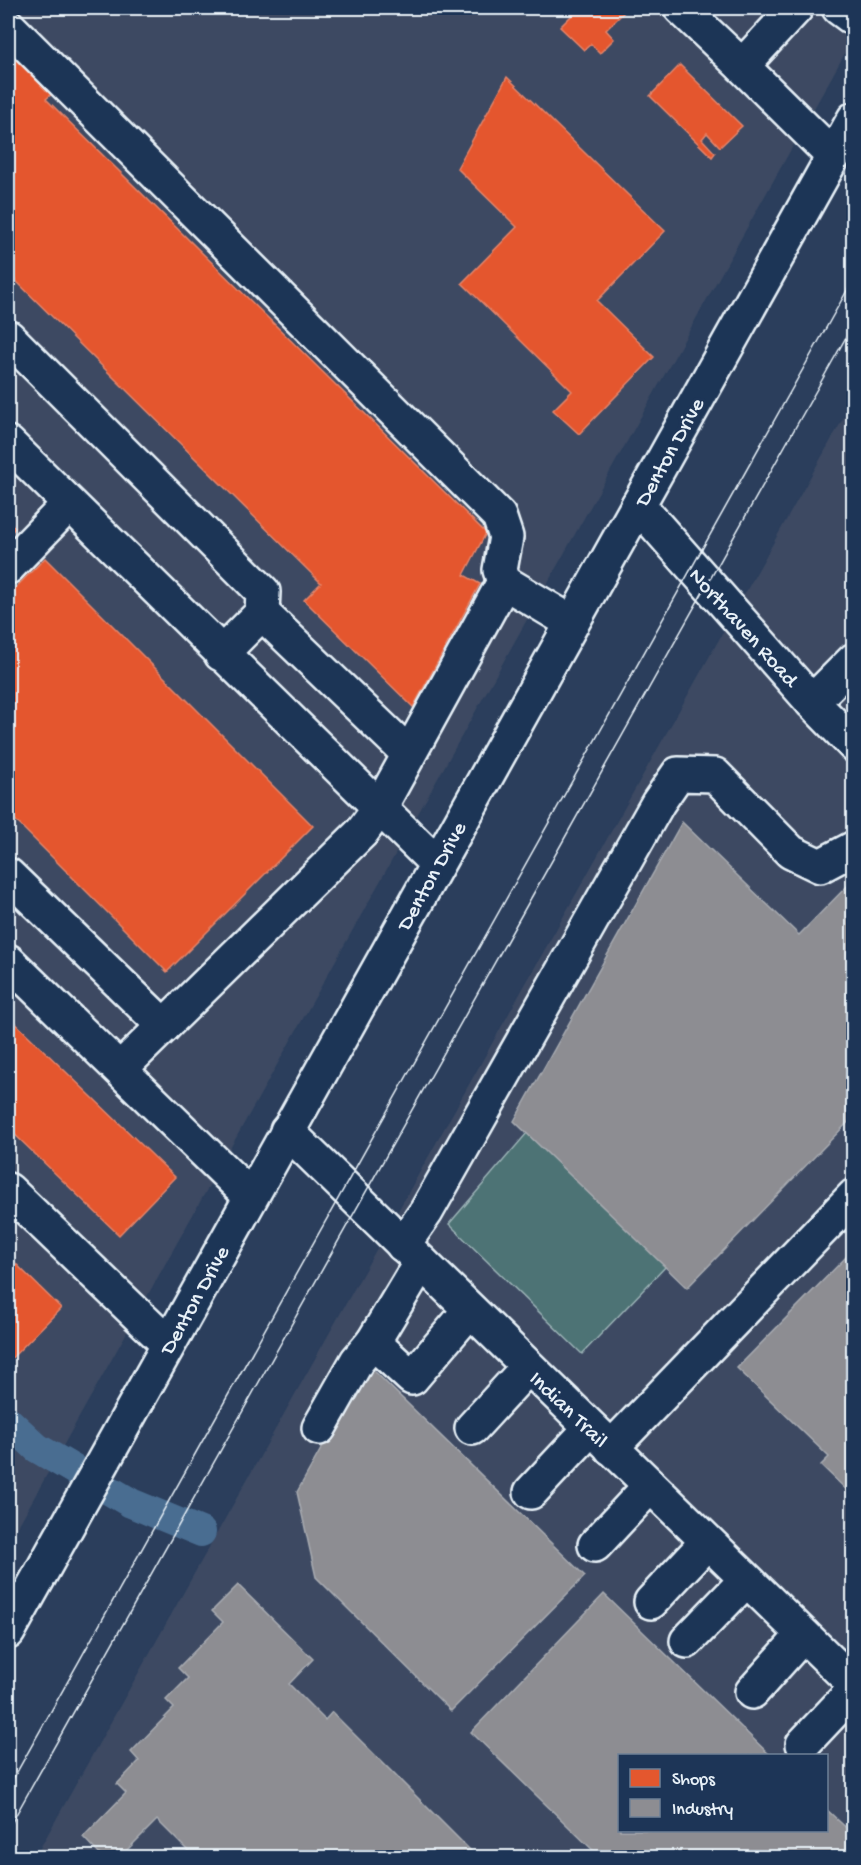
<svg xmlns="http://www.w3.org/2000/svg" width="861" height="1865" viewBox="0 0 861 1865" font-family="'Gochi Hand',sans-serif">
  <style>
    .built { fill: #3c4962; fill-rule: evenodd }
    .green { fill: #4e7374; stroke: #9bb2b6; stroke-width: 1.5 }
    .shops { fill: #e4572e; stroke: #e5856b; stroke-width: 1.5 }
    .industry { fill: #8d8d92; stroke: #a8abb1; stroke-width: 1.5 }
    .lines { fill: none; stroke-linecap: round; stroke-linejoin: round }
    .canal { stroke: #4a6d91; stroke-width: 30 }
    .minor-casing { stroke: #e8f1f8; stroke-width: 38 }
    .minor { stroke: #1d3557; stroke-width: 33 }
    .tram { stroke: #e8f1f8; stroke-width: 1.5 }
    .labels { text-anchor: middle; stroke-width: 6; stroke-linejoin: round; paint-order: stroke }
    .street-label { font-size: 22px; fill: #e8f1f8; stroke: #1d3557 }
  </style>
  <rect width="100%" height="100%" fill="#2b3e5c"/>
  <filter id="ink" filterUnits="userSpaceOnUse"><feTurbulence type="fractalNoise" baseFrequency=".0167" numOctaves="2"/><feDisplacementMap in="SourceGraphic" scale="12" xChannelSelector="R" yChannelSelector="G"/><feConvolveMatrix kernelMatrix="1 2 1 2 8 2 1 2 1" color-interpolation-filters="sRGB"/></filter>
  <g filter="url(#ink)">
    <g class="built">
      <path d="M8 8H853V39L8 1544Z"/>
      <path d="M853 401V1857H35ZM620 1756H826V1830H620Z"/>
    </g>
    <path class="green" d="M527 1133 668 1264 582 1354 449 1224Z"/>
    <g class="shops">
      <path d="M572 8H620L624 12 606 30 614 39 600 53 591 44 584 50 560 27 576 11Z"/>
      <path d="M8 47 53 93 46 99 486 533 464 575 480 584 413 707 304 600 321 583 8 273Z"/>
      <path d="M680 65 742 126 720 147 707 133 702 139 715 153 712 157 650 96Z"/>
      <path d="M507 77 665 231 597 301 654 357 579 434 553 410 572 391 462 283 517 227 457 168Z"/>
      <path d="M8 520 15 528 8 536Z"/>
      <path d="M45 558 313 826 167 972 8 813V595Z"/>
      <path d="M8 1016 175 1177 119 1235 8 1128Z"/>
      <path d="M8 1256 61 1308 8 1362Z"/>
    </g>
    <g class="industry">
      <path d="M682 822 799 935 854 879V1116L687 1288 514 1121Z"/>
      <path d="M854 1249V1497L821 1465 829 1457 737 1368Z"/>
      <path d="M368 1365 585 1576 451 1711 316 1577 297 1492Z"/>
      <path d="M238 1585 313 1659 289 1684 325 1720 332 1712 478 1858H192L193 1856 157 1820 119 1858H103L83 1837 126 1793 117 1784 139 1761 131 1752 174 1708 166 1700 188 1678 178 1668 223 1622 212 1611Z"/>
      <path d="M604 1594 771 1756H620V1830H826V1809L854 1835V1858H601L471 1732Z"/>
    </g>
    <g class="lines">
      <path class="canal" d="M8 1421 37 1448 131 1503 201 1532"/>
      <defs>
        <g id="minor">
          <path d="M681 8 742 66 796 8"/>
          <path d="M839 8 854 19"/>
          <path d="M8 26 499 516 506 537 500 570 504 582 571 622"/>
          <path d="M742 66 833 156"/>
          <path d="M8 337 263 592 262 613 221 654"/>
          <path d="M8 443 436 863"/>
          <path d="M638 505 812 702 854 745"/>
          <path d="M8 567 69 504"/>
          <path d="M262 613 409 754"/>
          <path d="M812 702 854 660"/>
          <path d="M8 875 164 1026"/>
          <path d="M8 961 250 1196"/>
          <path d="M120 1069 362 832 379 809 504 582"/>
          <path d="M287 1131 854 1684"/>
          <path d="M8 1190 168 1344"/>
          <path d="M403 1245 426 1212 658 803 678 774 715 775 791 852 820 866 854 848"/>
          <path d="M421 1262 373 1342 412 1378 470 1310"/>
          <path d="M319 1428 357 1361 373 1342"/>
          <path d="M472 1428 528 1367"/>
          <path d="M611 1448 854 1196"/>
          <path d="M531 1492 591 1428"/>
          <path d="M595 1545 650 1486"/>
          <path d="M651 1602 707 1542"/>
          <path d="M8 1632 854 119"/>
          <path d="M687 1641 746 1580"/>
          <path d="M752 1692 803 1635"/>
          <path d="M803 1744 854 1690"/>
        </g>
      </defs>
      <use href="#minor" class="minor-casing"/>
      <use href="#minor" class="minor"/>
      <g class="tram">
        <path d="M8 1788 854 278"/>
        <path d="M8 1829 854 323"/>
      </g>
    </g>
  </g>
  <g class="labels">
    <g class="street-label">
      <text transform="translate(668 451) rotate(-61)" y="8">Denton Drive</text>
      <text transform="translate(745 626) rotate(48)" y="8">Northaven Road</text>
      <text transform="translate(430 875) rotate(-61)" y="8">Denton Drive</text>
      <text transform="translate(193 1299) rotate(-61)" y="8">Denton Drive</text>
      <text transform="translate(570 1408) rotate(44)" y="8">Indian Trail</text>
    </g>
  </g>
  <rect width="861" height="1865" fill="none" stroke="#1d3557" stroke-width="30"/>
  <rect x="15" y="15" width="831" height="1835" fill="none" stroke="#e8f1f8" stroke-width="2" filter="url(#ink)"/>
  <rect x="618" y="1754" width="210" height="78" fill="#1d3557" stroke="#6e8097" stroke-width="1.5"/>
  <rect x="630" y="1769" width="30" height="18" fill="#e4572e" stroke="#6e8097" stroke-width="1.5"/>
  <text x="672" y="1784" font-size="18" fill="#e8f1f8">Shops</text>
  <rect x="630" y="1799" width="30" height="18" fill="#8d8d92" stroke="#6e8097" stroke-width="1.5"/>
  <text x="672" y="1814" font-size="18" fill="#e8f1f8">Industry</text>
</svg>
